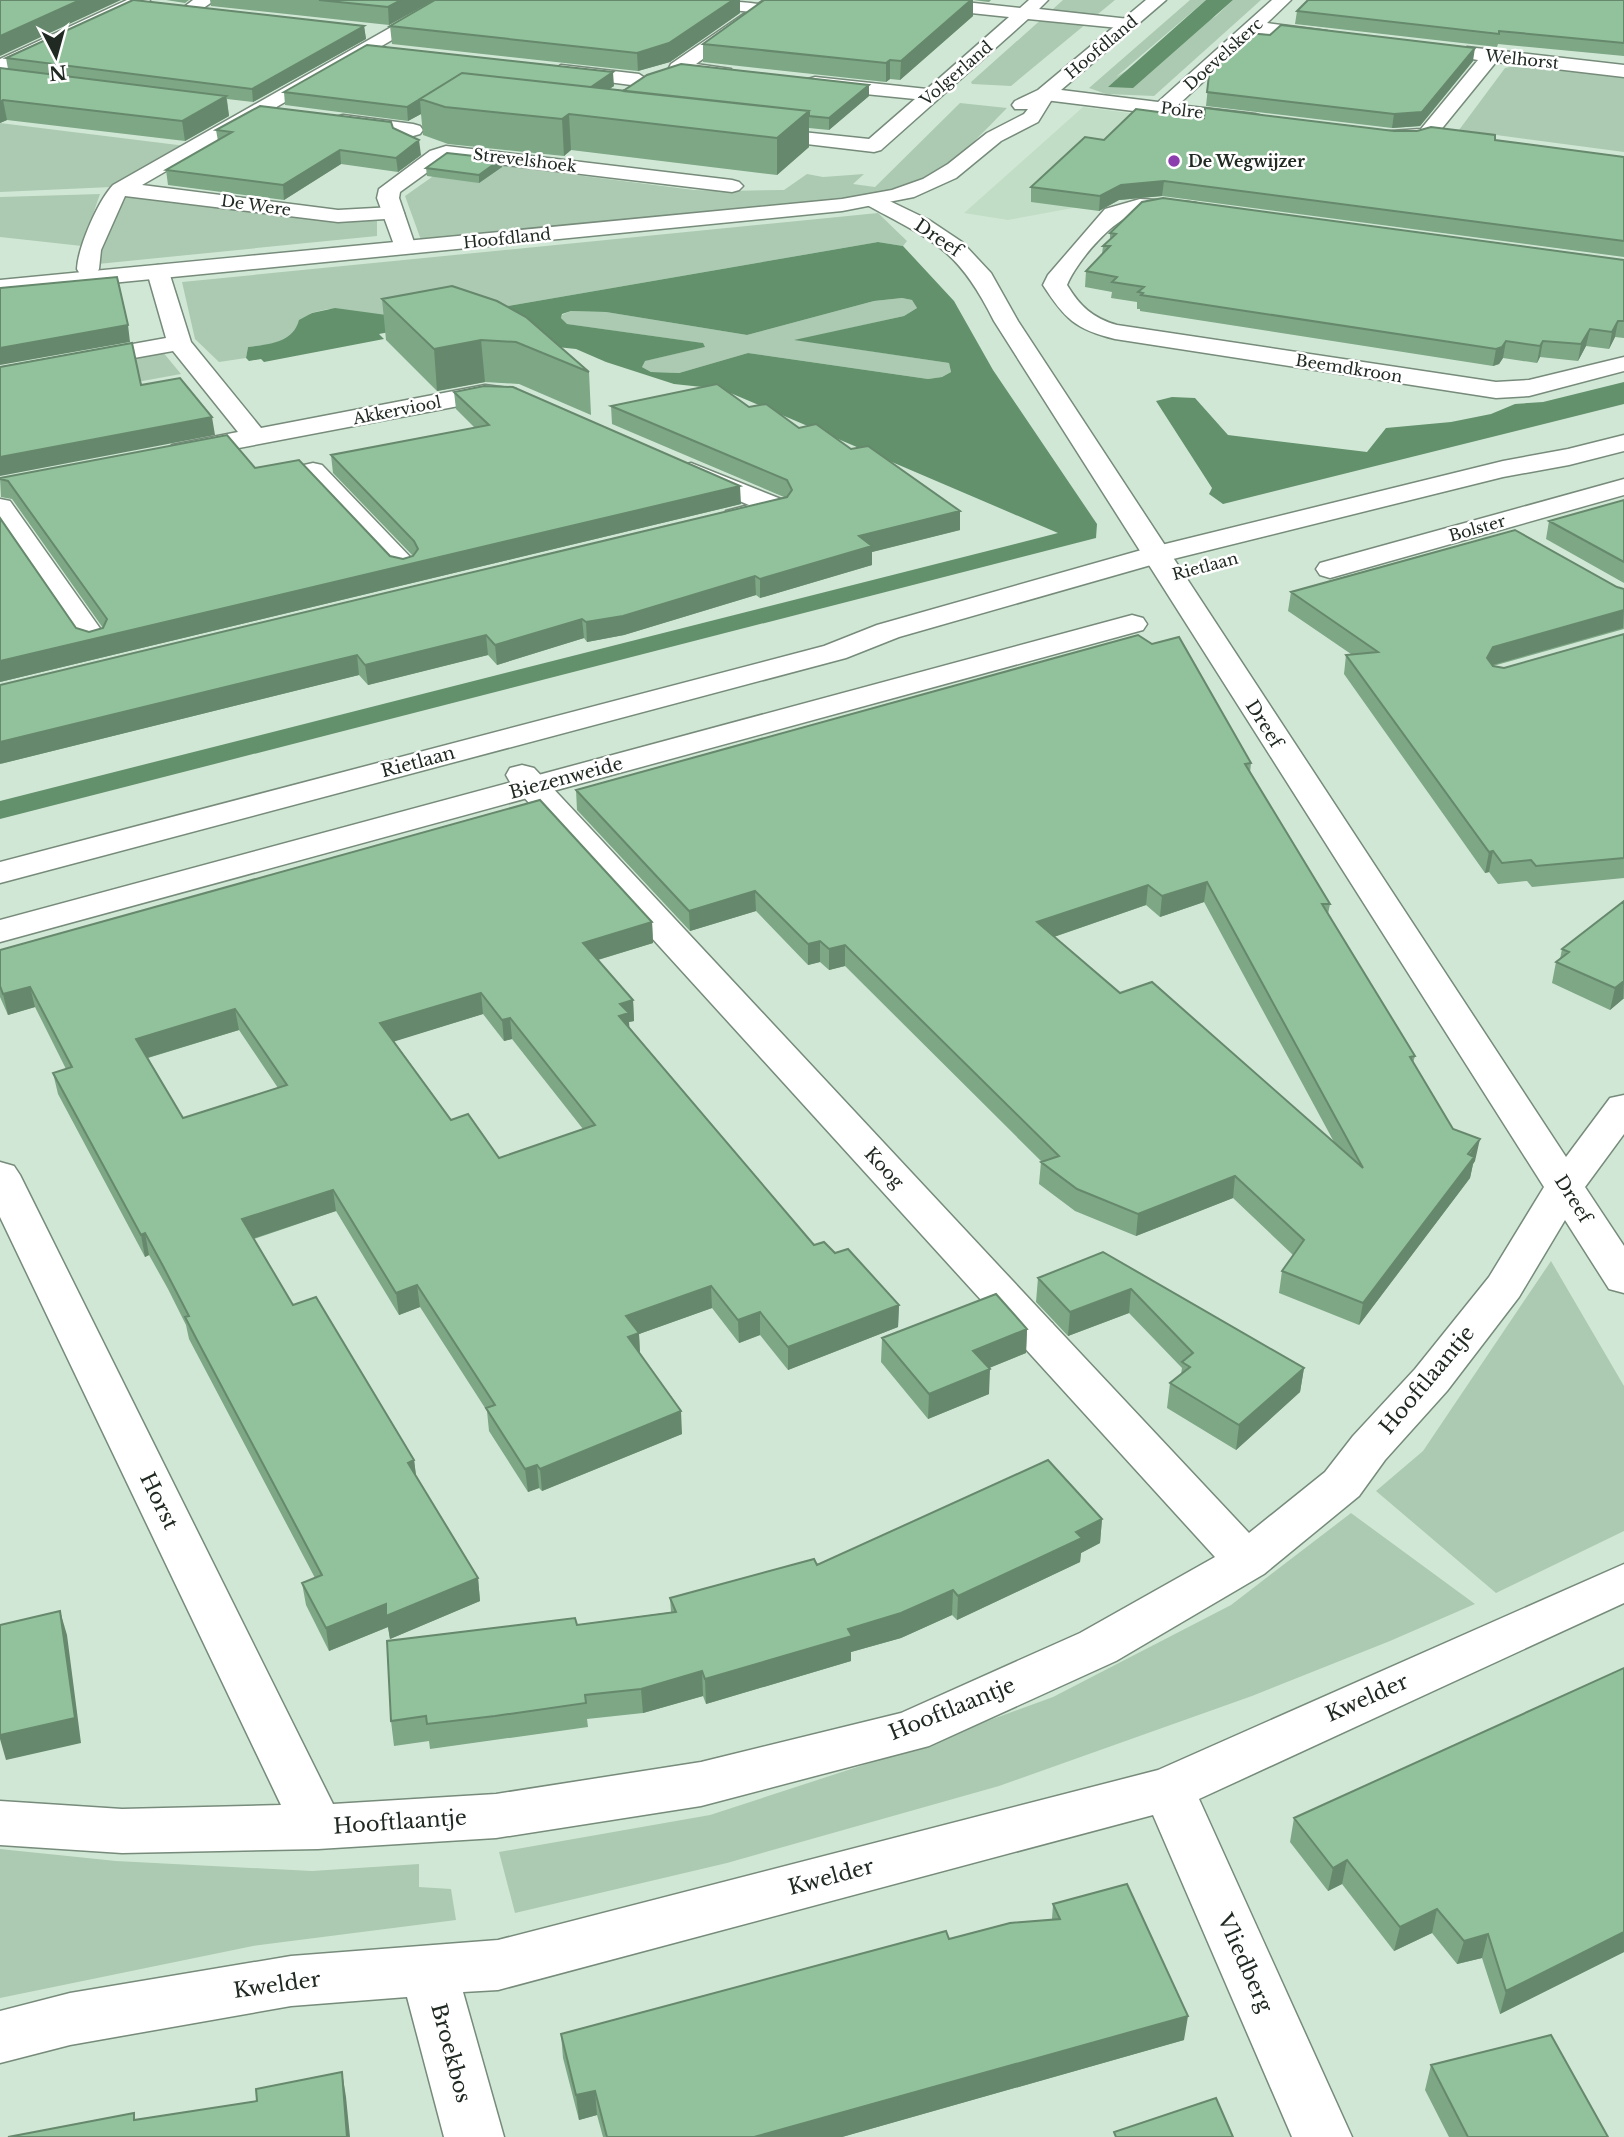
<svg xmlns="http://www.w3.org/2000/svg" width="1624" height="2137" font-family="'Libre Baskerville',serif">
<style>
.built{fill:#c1ddc6}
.green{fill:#accab2}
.water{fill:#62916c;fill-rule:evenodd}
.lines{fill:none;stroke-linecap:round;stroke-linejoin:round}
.pedestrian-casing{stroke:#768b7a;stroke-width:3}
.minor-casing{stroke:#768b7a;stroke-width:3}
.tertiary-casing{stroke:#768b7a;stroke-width:3}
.pedestrian{fill:#fff;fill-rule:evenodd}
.minor{fill:#fff;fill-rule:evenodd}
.tertiary{fill:#fff;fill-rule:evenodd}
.wall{fill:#7da785;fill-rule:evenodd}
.shaded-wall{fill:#66886c}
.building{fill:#91c29b;stroke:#66886c;stroke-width:2;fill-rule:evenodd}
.poi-dot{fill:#8c3eaf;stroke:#fff;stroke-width:2.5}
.labels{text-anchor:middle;stroke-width:5;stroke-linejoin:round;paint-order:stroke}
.far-street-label{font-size:16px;fill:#202922;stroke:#fff}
.far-poi-label{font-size:16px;font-weight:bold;fill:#202922;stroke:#fff;text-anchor:start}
.street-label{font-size:18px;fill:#202922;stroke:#fff}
.near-street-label{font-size:21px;fill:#202922;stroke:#fff}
</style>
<rect width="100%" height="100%" fill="#d1e7d5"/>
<path class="built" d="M1083 107 1397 148 1008 220 964 213Z"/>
<path class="green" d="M1063 0H1115L1011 86 972 84 971 82Z
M1190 0H1206L1116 77 1216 16 1233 0H1261L1154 96 1106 94 1089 88Z
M1519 65 1624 77V152L1459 130 1505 68Z
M960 103 1007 108C984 131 961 157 933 175 909 190 876 194 848 199L421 240 405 196 456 160 694 190 725 191 784 190 807 174 823 177 864 174 853 184 875 187Z
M0 123 186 146 112 187 0 192Z
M100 194 82 246 0 237V197Z
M121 195 377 219V236L98 264 96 246 116 219Z
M878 213 907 241 903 246 878 242 496 308 394 316 328 309 311 313 291 336 276 343 248 347 246 358 219 362 195 339 182 282Z
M902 298 912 300 917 308 904 316 797 340 949 363 951 372 942 377 928 379 748 353 679 373 651 372 642 367 644 361 704 347 702 343 566 324 561 318 562 315 571 311 606 312 747 335 874 301Z
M162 351 181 374 0 407V384Z
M1551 1261 1624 1386V1531L1496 1593 1376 1491 1423 1451Z
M1351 1513 1475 1604 1390 1641 1252 1696 999 1786 727 1863 515 1913 499 1852 710 1815 894 1755 1053 1697 1231 1605Z
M0 1849 116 1861 312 1871 419 1864V1887L451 1889 456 1920 253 1946 0 1998Z"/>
<path class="water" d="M1206 0H1233L1133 88 1108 87Z
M878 242 903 246 954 301 993 370 1097 524 1096 538 0 819V801L1058 533 721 389 674 384 606 362 576 349 547 346 441 322 379 334 384 339 264 362 261 359 249 361 246 358 248 347C269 344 293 343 299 320L312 313 335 308 394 316 496 308ZM902 298 912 300 917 308 904 316 794 340 949 363 951 372 942 377 928 379 748 353 679 373 651 372 642 367 645 361 705 347 703 343 567 324 561 318 562 314 571 311 606 312 747 335 874 301Z
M1624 382V404L1223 504 1209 494 1212 488 1156 401 1172 397 1195 398 1228 435 1367 452 1386 428 1451 422 1491 414 1515 404 1543 402Z"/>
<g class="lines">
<g class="pedestrian-casing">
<path id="pedestrian" d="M439 0H461L142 185 338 210 393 207 401 208 404 213 401 218 338 222 125 196 101 250 99 269 96 274H80L77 269C78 247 98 201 113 185Z
M670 0C691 0 759 0 772 8L763 13 679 5Z
M561 65 639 74 648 80 639 86 554 75 552 71Z
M343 115 413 124 420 126 423 130 420 134 413 136 336 125 333 121 336 117Z
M313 463 322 465 414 561 418 567 414 573 404 576 394 573 304 477 300 471 304 465Z
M0 499 10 501 104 634 108 640 104 646 93 649 82 646 0 527Z
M522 765 534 768 1052 1323 1059 1334 1052 1345 1037 1349 1022 1345 510 782 506 775 510 768Z"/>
</g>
<g class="minor-casing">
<path id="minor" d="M127 0H150L147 4 18 66 0 71V59Z
M193 0H215L199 11H187L184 7Z
M764 0H784L696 64 731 69 733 73 731 77 724 79 671 72 669 68 671 64Z
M886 0H946L1020 8 1029 0H1048L1039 9 1129 19 1138 24 1129 29 1028 19 881 150 874 152 748 137 745 133 748 129 755 127 869 139 915 99 815 89 805 83 808 79 815 77 927 89 1009 17 895 5Z
M1272 0H1291L1267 23 1327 31 1336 36 1327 41 1256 33 1178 105 1255 114 1262 116 1265 120 1262 124 1255 126 1045 100 1035 94 1045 88 1158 102Z
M1467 47 1624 65V77L1496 62 1435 137 1415 143 1377 140 1374 136 1377 132 1421 129 1478 60 1460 57 1458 53Z
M446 146 732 180 739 182 743 186 739 190 732 192 447 158 400 192 399 198 416 248 413 253H397L377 198 379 189 430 151Z
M875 194 929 220 962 242 991 273 1018 321 1566 1157 1610 1098 1624 1095V1134L1585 1187 1624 1246V1293L1609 1289 1565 1220 1519 1297 1447 1391 1385 1460 1359 1496 1264 1574 1116 1661 929 1746 701 1806 496 1838 318 1849 122 1853 0 1845V1801L122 1809 281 1805 0 1217V1162L14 1166 20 1175 333 1804 496 1794 701 1762 901 1713 1080 1633 1215 1557 1022 1345 1015 1334 1022 1323 1037 1319 1052 1323 1249 1533 1325 1472 1353 1436 1415 1369 1489 1277 1544 1187 994 321C958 249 935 242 867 205L864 200 867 195Z
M1140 199 1188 202 1196 203 1199 208 1196 213C1178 217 1159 210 1142 212 1116 214 1076 262 1067 285 1080 306 1092 318 1117 325L1496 382 1529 380 1624 357V371L1529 396 1496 398 1115 339C1075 329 1065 319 1043 285L1048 275 1105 209Z
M158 265 166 267 169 272 191 342 261 428 485 385 516 389 520 394 516 399 485 401 181 459 172 457 168 451 172 445 238 432 173 351 0 382V368L166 338 147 272 150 267Z
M691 463 786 501 790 507 786 513C767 517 745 527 726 523L722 517 726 511 749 505 682 477 678 471 682 465Z
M1624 479V495L1330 578 1320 575 1316 569 1320 563Z
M1132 615 1143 618 1147 624 1143 630 0 942V920Z
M1624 1564V1603L1199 1799 1352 2137H1292L1153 1815 498 1990 463 1992 504 2137H444L407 1997 291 2006 70 2045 0 2063V2011L70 1993 291 1956 498 1940 1158 1770Z"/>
</g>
<g class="tertiary-casing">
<path id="tertiary" d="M1146 0H1166L1054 96 1038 122 1001 141 956 178 914 197 842 211 0 294V280L842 199 892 190 923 179 948 164 987 133 1024 114 1028 109H1015L1012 105 1015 101 1038 90Z
M1624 435V451L1569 465 1503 477 1165 561 899 637 846 658 0 883V862L824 646 877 625 1145 549 1503 461 1568 449Z"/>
</g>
<use href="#pedestrian" class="pedestrian"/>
<use href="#minor" class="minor"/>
<use href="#tertiary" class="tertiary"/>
</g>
<path class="wall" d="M166 0H189L185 3Z
M210 0H434L389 25 211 6Z
M435 0H740V13L670 62 638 71 392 44 390 26Z
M764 0H991L989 2 973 0V16L900 80 890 79 886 82 703 62V44Z
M1624 0V56L1498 44 1497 47 1295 24 1297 11Z
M364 26 366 39 253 102 227 99 229 116 185 141 7 120 0 123V68L8 69 6 58Z
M1270 35 1473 61 1420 126 1392 128 1206 106 1210 67Z
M614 86 609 89 623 91 869 96 829 130 809 128V147L777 175 571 150 564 156 448 144 423 135 421 114 408 121 285 105 284 92Z
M1204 118 1394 131 1495 140 1624 157V257L1162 196 1119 200 1099 211 1031 202V187L1104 140Z
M393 128 421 155 398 172 341 164 284 200 168 185 166 170 218 141 216 130Z
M502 167 479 183 427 176 426 168Z
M1110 233 1624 260V338L1615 337 1609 349 1586 346 1578 361 1540 357 1537 363 1503 358 1499 364 1493 366 1140 311V309H1137V302L1111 298 1112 292 1085 287 1086 271 1102 254 1103 246 1110 239Z
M452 286 589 372 591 415 519 384 485 382 437 391 386 340 382 299Z
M454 392 741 504 0 682V518L76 628 89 632 103 628 12 499 1 497 0 478 255 468 390 556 403 559 413 556 333 473 331 455 475 428 456 409Z
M611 406 749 407 799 428 960 530 872 552V565L760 598 756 595 624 635 587 642 584 638 497 665 488 655 368 685 359 675 0 764 784 497 612 424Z
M1624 500V583L1546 539 1549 521Z
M1617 587 1624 589V629L1493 666 1504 668 1624 634V878L1532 887 1527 881 1498 884 1489 872 1485 873 1344 674 1346 655 1351 654 1288 611 1291 592Z
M1251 763 1250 773 1330 904 1328 914 1415 1056 1413 1063 1453 1129 1475 1161 1473 1164 1470 1178 1359 1325 1279 1293 1282 1271 1293 1255 1233 1198 1136 1236 1075 1211 1039 1184 1041 1162H1042L845 966 829 970 820 962 808 965 756 911 690 931 577 810 576 790ZM1204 902 1334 1142 1120 993 1054 937 1146 905 1160 917Z
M1624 901V999H1623L1610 1010 1552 983 1556 962 1560 959 1562 949Z
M652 922 653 943 598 960 633 1000 634 1021 629 1022V1027L814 1245 835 1253 899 1305 898 1327 788 1370 760 1335 739 1343 712 1308 639 1334 640 1353 682 1434 542 1491 539 1488 528 1492 489 1431 487 1411 420 1307 399 1315 336 1211 254 1239 293 1305 414 1460 416 1476 478 1578 480 1601 390 1639 388 1627 329 1651 306 1605 302 1583 315 1578 189 1339 186 1325 168 1289 149 1255 145 1257 58 1094 53 1073 66 1069 35 1007 8 1015 0 997V950ZM483 1014 504 1041 512 1039 583 1129 499 1158 451 1120 394 1041ZM239 1030 278 1088 183 1118 148 1058Z
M1103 1252 1304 1368 1300 1392 1236 1450 1167 1408 1170 1383 1181 1374 1182 1368 1129 1313 1068 1336 1036 1302 1038 1278Z
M1027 1329 1026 1353 989 1368V1394L928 1419 881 1362 882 1338Z
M1102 1519 1100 1543 1081 1553 1080 1562 957 1620 952 1615 901 1638 851 1652V1661L706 1704 703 1696 643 1713 587 1719 588 1727 430 1749 429 1741 394 1746 391 1721 577 1625 671 1612 670 1598 817 1565Z
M1624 1668V1952L1500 2014 1482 1958 1457 1964 1432 1933 1394 1951 1342 1884 1328 1891 1290 1842 1294 1818Z
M1053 1904 1184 2040 842 2137H603L597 2115 579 2120 563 2058 561 2034 949 1939 1052 1919Z
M1431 2065 1608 2137H1449L1425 2090Z"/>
<path class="shaded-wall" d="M80 0H121L0 56V36Z
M401 0H434L389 25 388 7Z
M733 0H740V13L670 62 638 71 637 53Z
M971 0H973V16L900 80 901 61Z
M364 26 366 39 253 102 252 89Z
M1475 48 1473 61 1420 126 1392 128 1394 114Z
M890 60V79L886 82V63Z
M613 72 614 86 585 105V91Z
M869 85V96L829 130V118Z
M226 96 229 116 185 141 182 121Z
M3 100 7 120 0 123V102Z
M420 100 421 114 408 121 407 107Z
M809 111V147L777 175V138Z
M569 114 571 150 564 156 562 119Z
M419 140 421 155 398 172 396 158Z
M340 150 341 164 284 200 283 185Z
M501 159 502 167 479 183V175Z
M1164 181 1162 196 1119 200 1099 211 1100 196 1121 185Z
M1618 321 1615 337 1609 349 1612 332Z
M128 325 130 342 0 365V348Z
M1590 329 1586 346 1578 361 1581 344Z
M481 340 485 382 437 391 434 349Z
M1506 341 1503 358 1499 364 1493 366 1496 349Z
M1543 341 1540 357 1537 363 1540 346Z
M212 417 215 435 0 476V457Z
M740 486 741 504 0 682V661Z
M960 511V530L872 552V565L760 598V579L859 536Z
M755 576 756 595 624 635 587 642 586 622Z
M1624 610 1623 628 1489 666 1487 658 1493 647Z
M582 619 584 638 497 665 495 645Z
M486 635 488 655 368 685 365 665Z
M357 655 359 675 0 764V742Z
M1493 851 1489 872 1485 873 1489 852Z
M1207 882 1204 902 1160 917 1162 896Z
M1148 885 1146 905 1036 943 1037 922Z
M755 891 756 911 690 931 689 911Z
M652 922 653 943 584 964 583 943Z
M820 941V962L808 965V944Z
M845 945V966L829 970V949Z
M1624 981 1623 999 1610 1010 1615 988Z
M30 987 35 1007 8 1015 3 994Z
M481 993 483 1014 383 1045 380 1023Z
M633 1000 634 1021 629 1022 630 1034 619 1016 620 1004Z
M235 1009 239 1030 140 1060 136 1039Z
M510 1018 512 1039 504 1041 502 1020Z
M1480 1139 1475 1161 1473 1164 1470 1178 1359 1325 1363 1303Z
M1235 1176 1233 1198 1136 1236 1138 1214Z
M333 1190 336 1211 246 1241 242 1219Z
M145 1233 149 1255 145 1257 141 1235Z
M417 1285 420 1307 399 1315 396 1293Z
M711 1286 712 1308 639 1334 640 1355 629 1359 626 1316Z
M1131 1289 1129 1313 1068 1336 1070 1312Z
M899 1305 898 1327 788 1370V1347Z
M760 1312V1335L739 1343 738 1320Z
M1027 1329 1026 1353 972 1375 973 1351Z
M1304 1368 1300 1392 1236 1450 1239 1425Z
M990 1369 989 1394 928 1419 929 1394Z
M681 1411 682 1434 542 1491 540 1469Z
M414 1460 417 1483 408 1463Z
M537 1465 539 1488 528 1492 525 1469Z
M1102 1519 1100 1543 1081 1553 1080 1562 957 1620 958 1596 1076 1532Z
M478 1578 480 1601 390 1639 388 1627 329 1651 326 1628 386 1604Z
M953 1590 952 1615 901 1638 851 1652V1661L706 1704 705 1679 848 1629Z
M60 1611 67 1635 81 1743 6 1760 0 1739V1735Z
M702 1671 703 1696 643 1713 641 1689Z
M1347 1860 1342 1884 1328 1891 1333 1868Z
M1437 1909 1432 1933 1394 1951 1400 1927Z
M1624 1932V1952L1500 2014 1506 1991Z
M1488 1934 1482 1958 1457 1964 1464 1941Z
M1188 2016 1184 2040 842 2137H754Z
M342 2072 346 2097 350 2137H347Z
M595 2091 597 2115 579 2120 576 2095Z"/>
<path class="building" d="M0 0H80L0 36Z
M133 0H134L364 26 252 89 6 58Z
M319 0H401L388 7Z
M435 0H733L669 43 637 53 390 26Z
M764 0H971L901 61 890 60 886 63 703 44Z
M1308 0H1624V43L1499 31V34L1297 11Z
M1281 25 1475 48 1422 112 1394 114 1207 92 1210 67 1247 33 1270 35Z
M367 45 613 72 591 87 462 73 407 107 284 92Z
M681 64 869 85 829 118 809 116V111L623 91 647 75Z
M0 68 226 96 182 121 3 100 0 102Z
M462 73 809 111 777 138 569 114 562 119 445 107 420 99Z
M260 106 391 122 393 128 419 140 396 158 340 150 283 185 166 170 232 132 216 130Z
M1205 108 1394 131H1417L1431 127 1495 135V140L1624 157V241L1164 181 1121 185 1100 196 1031 187 1085 137 1104 140 1136 109 1204 118Z
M447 153 501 159 479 175 426 168Z
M1163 198 1624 260V321H1618L1612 332 1590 329 1581 344 1543 341 1540 346 1506 341 1502 347 1496 349 1141 295 1143 293 1138 292 1144 287 1112 282 1117 277 1086 271 1110 246H1103L1116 234 1110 233 1142 202Z
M117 277 128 325 0 348V288Z
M452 286 497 301 526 317 589 372 516 342 481 340 434 349 382 299Z
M132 343 141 385 180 378 212 417 0 457V367Z
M717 384 749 407 766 404 799 428 816 424 851 449 868 446 960 511 859 536 872 546 760 579 755 576 623 616 586 622 582 619 495 645 486 635 365 665 357 655 0 742V685L787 497 792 490 787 480 611 406Z
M484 386 513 387 740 486 0 661V518L76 628 89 632 103 628 107 619 8 481 0 479V478L227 435 255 468 299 460 390 556 403 559 413 556 418 549 414 541 331 455 489 425 454 392Z
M1624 500V562L1549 521Z
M1515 530 1617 587 1624 589V610L1493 647 1487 658 1493 666 1504 668 1624 634V858L1536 866 1531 860 1502 863 1493 851 1489 852 1346 655 1378 652 1291 592Z
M1138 635 1152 644 1179 637 1251 763 1245 764 1330 904H1322L1415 1056 1410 1057 1453 1129 1480 1139 1468 1154 1474 1157 1363 1303 1282 1271 1304 1240 1235 1176 1138 1214 1077 1189 1041 1162 1059 1156 845 945 829 949 820 941 808 944 755 891 689 911 576 790ZM1207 882 1363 1168 1152 982 1120 993 1037 922 1148 885 1162 896Z
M540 800 652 922 583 943 633 1000 620 1004 629 1013 619 1016 814 1245 824 1242 835 1253 848 1249 899 1305 788 1347 760 1312 738 1320 711 1286 626 1316 639 1333 628 1337 681 1411 540 1469 537 1465 525 1469 486 1408 495 1405 417 1285 396 1293 333 1190 242 1219 293 1305 316 1297 414 1460 408 1463 478 1578 386 1616V1604L326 1628 302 1583 322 1575 197 1340 185 1317 189 1316 163 1266 145 1233 141 1235 53 1073 72 1067 30 987 3 994 0 986V950ZM481 993 502 1020 510 1018 595 1125 499 1158 468 1114 451 1120 380 1023ZM235 1009 287 1085 183 1118 136 1039Z
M1624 901V981L1615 988 1556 962 1569 952 1562 949Z
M1103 1252 1304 1368 1239 1425 1170 1383 1190 1367 1182 1362 1193 1353 1131 1289 1070 1312 1038 1278Z
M996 1294 1027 1329 973 1351 990 1369 929 1394 882 1338Z
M1048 1460 1102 1519 1076 1532 1082 1538 958 1596 953 1590 901 1613 848 1629 852 1636 705 1679 702 1671 641 1689 585 1695 586 1703 495 1716 427 1724 426 1716 391 1721 387 1641 575 1618 577 1625 676 1612 670 1598 814 1559 817 1565Z
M60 1611 75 1718 0 1735V1625Z
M1624 1668V1932L1506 1991 1488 1934 1464 1941 1437 1909 1400 1927 1347 1860 1333 1868 1294 1818Z
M1127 1884 1188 2016 754 2137H607L595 2091 576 2095 561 2034 946 1931 949 1939 1010 1923 1060 1919 1053 1904Z
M1551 2035 1608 2137H1468L1431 2065Z
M342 2072 347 2137H8L134 2113V2120L257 2101 256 2089Z
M1216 2098 1233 2137H1116L1114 2132Z"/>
<circle class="poi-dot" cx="1174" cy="161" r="7"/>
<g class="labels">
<g class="far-street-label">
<text transform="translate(1101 47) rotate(-40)" y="6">Hoofdland</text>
<text transform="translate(1223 54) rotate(-42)" y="6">Doevelskerc</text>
<text transform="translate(1522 59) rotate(6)" y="6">Welhorst</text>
<text transform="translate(956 73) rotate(-41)" y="6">Volgerland</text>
<text transform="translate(1182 110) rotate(7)" y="6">Polre</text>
<text transform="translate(525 160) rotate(7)" y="6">Strevelshoek</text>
<text transform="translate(256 205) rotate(8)" y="6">De Were</text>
<text transform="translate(507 238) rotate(-6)" y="6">Hoofdland</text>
<text transform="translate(1349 368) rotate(9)" y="6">Beemdkroon</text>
<text transform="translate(397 410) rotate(-11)" y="6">Akkerviool</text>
<text transform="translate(1477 528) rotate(-16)" y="6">Bolster</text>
<text transform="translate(1205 566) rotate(-15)" y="6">Rietlaan</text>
</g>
<g class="far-poi-label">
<text x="1188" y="167">De Wegwijzer</text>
</g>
<g class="street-label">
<text transform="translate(938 238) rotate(34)" y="6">Dreef</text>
<text transform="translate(1264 724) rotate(58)" y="6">Dreef</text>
<text transform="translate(418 762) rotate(-15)" y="6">Rietlaan</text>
<text transform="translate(566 778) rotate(-15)" y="6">Biezenweide</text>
<text transform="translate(884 1168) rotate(47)" y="6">Koog</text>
<text transform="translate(1573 1199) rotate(58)" y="6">Dreef</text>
</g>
<g class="near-street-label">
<text transform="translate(1427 1380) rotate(-50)" y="7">Hooftlaantje</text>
<text transform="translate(159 1501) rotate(64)" y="7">Horst</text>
<text transform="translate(1367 1698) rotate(-24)" y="7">Kwelder</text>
<text transform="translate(952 1709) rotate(-22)" y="7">Hooftlaantje</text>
<text transform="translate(400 1822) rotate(-4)" y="7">Hooftlaantje</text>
<text transform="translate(831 1877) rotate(-15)" y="7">Kwelder</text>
<text transform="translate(1245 1963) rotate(66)" y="7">Vliedberg</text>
<text transform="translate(277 1985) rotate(-8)" y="7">Kwelder</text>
<text transform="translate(451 2053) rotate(75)" y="7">Broekbos</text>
</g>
</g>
<g transform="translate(56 56) rotate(174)" stroke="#ffffff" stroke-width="5" paint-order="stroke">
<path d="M0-5L12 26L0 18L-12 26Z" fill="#202922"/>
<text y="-10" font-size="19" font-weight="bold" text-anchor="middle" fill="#202922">N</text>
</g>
</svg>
